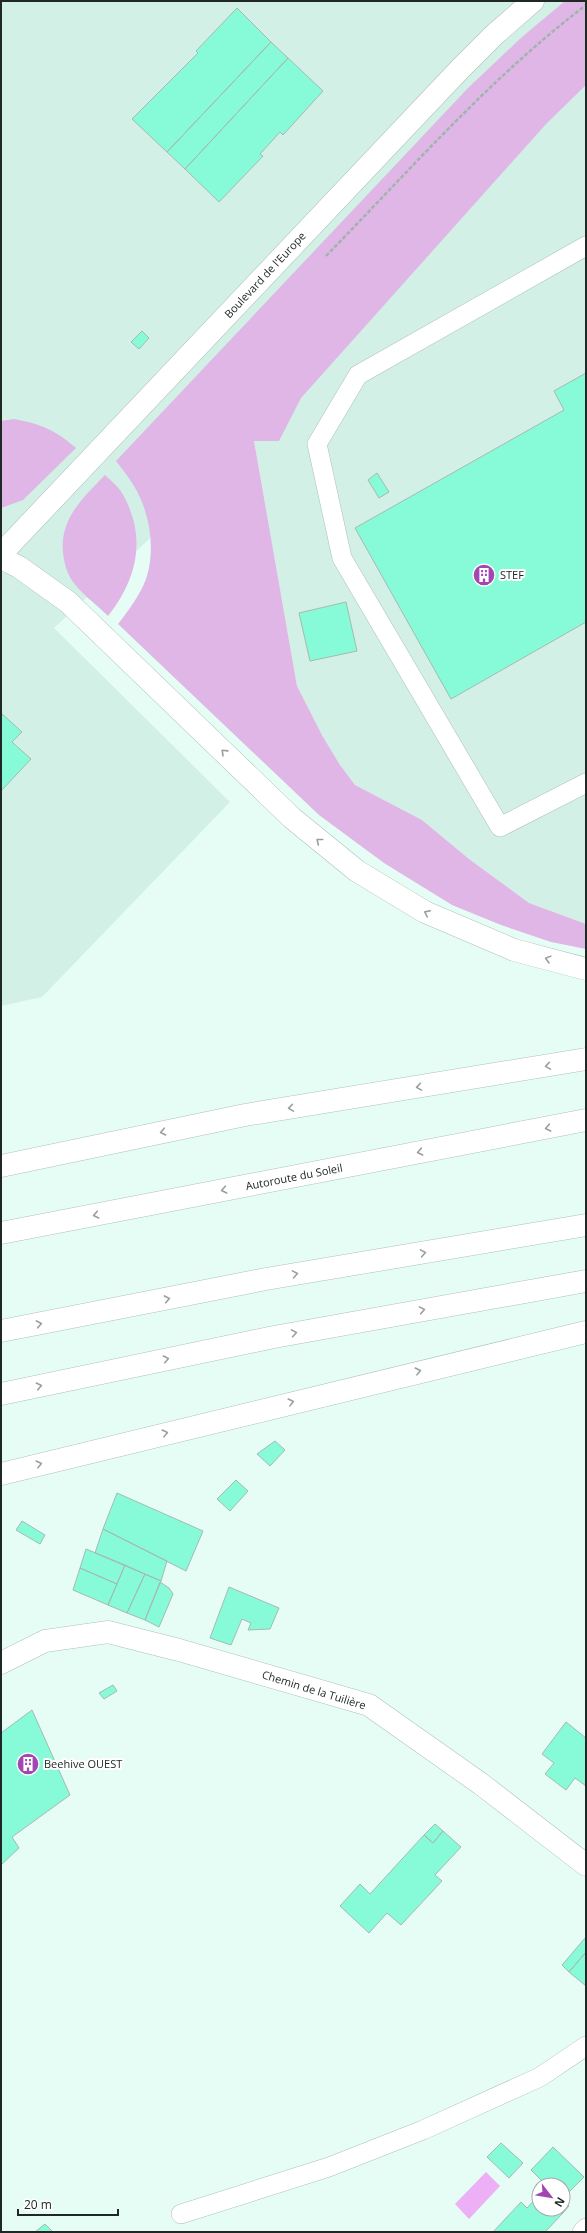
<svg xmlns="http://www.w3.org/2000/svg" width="587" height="2233" font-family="'Open Sans',sans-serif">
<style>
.built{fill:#d2f0e5}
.green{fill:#dfb6e5}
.water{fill:#edaff6}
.building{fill:#87fbd7;stroke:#a5bab2}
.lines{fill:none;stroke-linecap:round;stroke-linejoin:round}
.service-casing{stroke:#acc1b9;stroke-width:20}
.minor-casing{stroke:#acc1b9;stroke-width:23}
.tertiary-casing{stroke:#acc1b9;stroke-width:23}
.primary-casing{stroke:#acc1b9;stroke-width:23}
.motorway-casing{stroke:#acc1b9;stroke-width:23}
.path{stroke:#a1b3ad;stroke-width:2.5;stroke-dasharray:4 2;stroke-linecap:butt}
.service{stroke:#fff;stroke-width:19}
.minor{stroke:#fff;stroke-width:22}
.tertiary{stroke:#fff;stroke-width:22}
.primary{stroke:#fff;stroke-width:22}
.motorway{stroke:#fff;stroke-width:22}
.oneway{stroke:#9b9e9d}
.labels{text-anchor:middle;stroke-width:4;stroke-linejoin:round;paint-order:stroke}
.street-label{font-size:11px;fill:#202826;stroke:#fff}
.poi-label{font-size:11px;fill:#202826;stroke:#fff;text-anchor:start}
</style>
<rect width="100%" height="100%" fill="#e6fdf5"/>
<path class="built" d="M1 1H586V924L529 903 469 859 422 820 355 785 340 765 323 737 297 686 254 441 54 628 230 802 42 997 1 1006Z"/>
<path class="green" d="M565 1H586V85L547 123 301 398 279 441H254L297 686 323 737 340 765 355 785 422 820 469 859 529 903 586 924V949L551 942 501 925 452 905 384 863 319 815 118 624C129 610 140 595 146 579 156 550 150 512 134 486 129 477 122 469 116 461L469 87 522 37Z
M14 419C41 424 55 430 76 448L23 500 1 508V421Z
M105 475C110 480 118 486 122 493 147 536 138 578 108 616 97 605 78 591 71 579 66 570 64 562 63 552 60 518 83 498 105 475Z"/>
<path class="water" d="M486 2172 500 2186 469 2219 455 2204Z"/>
<path class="building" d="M237 8 271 42 167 152 132 119 198 53 196 51Z
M271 42 288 58 185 169 167 152Z
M288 58 323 91 283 135 280 132 260 154 263 156 219 202 185 169Z
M142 331 149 338 139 349 131 342Z
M586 373V622L451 699 355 528 564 410 554 391Z
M377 473 389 492 379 498 368 480Z
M346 602 357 651 310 661 299 613Z
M1 713 22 732 12 742 31 759 1 791Z
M275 1441 285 1450 270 1466 257 1454Z
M236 1480 248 1491 230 1511 217 1499Z
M117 1493 203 1531 186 1571 103 1529Z
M22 1521 45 1535 40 1544 16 1530Z
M103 1529 167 1561 161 1581 95 1553Z
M86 1549 125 1565 117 1584 80 1568Z
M125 1565 145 1574 127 1613 108 1605Z
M80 1568 117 1584 108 1605 73 1590Z
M145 1574 161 1581 145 1620 127 1613Z
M160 1582 169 1588 173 1594 159 1627 145 1620Z
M229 1587 279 1608 270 1629 248 1630 251 1623 242 1619 231 1645 210 1638Z
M113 1685 117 1691 104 1699 99 1693Z
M32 1710 70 1795 12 1837 19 1848 1 1865V1733Z
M566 1722 586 1738V1786L575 1778 566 1790 545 1774 554 1763 542 1754Z
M435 1824 443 1831 433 1843 424 1835Z
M443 1831 461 1847 435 1875 442 1881 401 1925 387 1913 369 1933 340 1906 360 1884 370 1894 424 1835 433 1843Z
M586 1937V1952L569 1972 562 1965Z
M586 1952V1986L569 1972Z
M501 2143 523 2163 509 2178 487 2157Z
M553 2147 584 2177 563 2198V2185H546L531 2170Z
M539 2195V2209H557L562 2214 545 2232H493L521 2202 527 2208Z
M563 2200 569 2206 562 2214 557 2209H563Z
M45 2224 53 2232H35Z"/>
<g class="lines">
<g class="service-casing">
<path id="service" d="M586 246 358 375 317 444 342 558 500 827 586 783
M181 2214 329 2167 423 2130 540 2077 586 2046
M582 2232 586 2228"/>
</g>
<g class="minor-casing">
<path id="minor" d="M1 1663 45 1641 108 1632 179 1650 369 1705 481 1784 586 1865"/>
</g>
<g class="tertiary-casing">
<path id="tertiary" d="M1 554 460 69 494 35 533 1"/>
</g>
<g class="primary-casing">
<path id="primary" d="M1 558 19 567 68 602 292 818 357 871 425 912 514 950 586 969
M1 1166 245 1115 586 1059
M1 1394 274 1337 586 1281
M1 1474 586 1332"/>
</g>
<g class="motorway-casing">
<path id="motorway" d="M1 1233 586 1120
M1 1331 266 1279 586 1225"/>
</g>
<path class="path" d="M326 256C410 170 490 78 586 5"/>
<use href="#service" class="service"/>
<use href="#minor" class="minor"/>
<use href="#tertiary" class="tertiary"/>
<use href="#primary" class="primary"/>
<use href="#motorway" class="motorway"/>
</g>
<defs><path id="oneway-chevron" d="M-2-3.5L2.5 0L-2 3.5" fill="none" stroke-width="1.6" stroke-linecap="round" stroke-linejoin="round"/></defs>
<g class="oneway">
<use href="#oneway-chevron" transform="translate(224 752) rotate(-136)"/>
<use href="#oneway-chevron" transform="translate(319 841) rotate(-141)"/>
<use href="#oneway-chevron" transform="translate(427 913) rotate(-154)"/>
<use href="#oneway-chevron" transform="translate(548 959) rotate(-165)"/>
<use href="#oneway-chevron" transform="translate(548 1066) rotate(171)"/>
<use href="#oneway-chevron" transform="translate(419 1087) rotate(171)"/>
<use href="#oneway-chevron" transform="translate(291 1108) rotate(171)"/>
<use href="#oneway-chevron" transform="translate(548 1128) rotate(169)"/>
<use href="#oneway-chevron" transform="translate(163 1132) rotate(168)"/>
<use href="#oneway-chevron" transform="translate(420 1152) rotate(169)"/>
<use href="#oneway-chevron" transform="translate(224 1190) rotate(169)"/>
<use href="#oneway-chevron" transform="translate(96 1215) rotate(169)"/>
<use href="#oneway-chevron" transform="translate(423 1253) rotate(-10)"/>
<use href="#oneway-chevron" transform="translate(295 1274) rotate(-10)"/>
<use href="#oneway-chevron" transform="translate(167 1299) rotate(-11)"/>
<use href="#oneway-chevron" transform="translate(422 1310) rotate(-10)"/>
<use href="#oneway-chevron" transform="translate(39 1324) rotate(-11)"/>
<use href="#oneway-chevron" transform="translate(294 1333) rotate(-10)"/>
<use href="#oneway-chevron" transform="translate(166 1359) rotate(-12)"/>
<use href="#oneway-chevron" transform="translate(418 1371) rotate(-14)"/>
<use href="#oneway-chevron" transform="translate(39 1386) rotate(-12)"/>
<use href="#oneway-chevron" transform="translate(291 1402) rotate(-14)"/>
<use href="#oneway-chevron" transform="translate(165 1433) rotate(-14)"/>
<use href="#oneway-chevron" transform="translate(39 1464) rotate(-14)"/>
</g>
<defs>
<g id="building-disc" transform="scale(1.15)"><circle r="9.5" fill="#a247b1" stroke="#fff"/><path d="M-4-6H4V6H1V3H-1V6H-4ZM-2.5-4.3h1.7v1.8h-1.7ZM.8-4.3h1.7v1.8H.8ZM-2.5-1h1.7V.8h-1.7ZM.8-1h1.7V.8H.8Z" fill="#fff"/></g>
</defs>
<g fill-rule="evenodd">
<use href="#building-disc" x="484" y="575"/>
<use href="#building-disc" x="28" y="1764"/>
</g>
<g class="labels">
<g class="street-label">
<text transform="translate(265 275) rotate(-47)" y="4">Boulevard de l'Europe</text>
<text transform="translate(294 1177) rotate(-11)" y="4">Autoroute du Soleil</text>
<text transform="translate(314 1690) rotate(17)" y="4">Chemin de la Tuilière</text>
</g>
<g class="poi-label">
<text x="500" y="579">STEF</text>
<text x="44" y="1768">Beehive OUEST</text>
</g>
</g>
<rect width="587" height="2233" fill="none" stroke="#202826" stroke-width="4"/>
<g transform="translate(551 2197) rotate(121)"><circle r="19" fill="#ffffff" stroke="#a6a9a8"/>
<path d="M0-3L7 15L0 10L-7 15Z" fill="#a247b1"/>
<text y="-6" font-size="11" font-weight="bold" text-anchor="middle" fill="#202826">N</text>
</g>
<path d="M18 2209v6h100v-6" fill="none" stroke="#202826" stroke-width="2"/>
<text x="24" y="2209" font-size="12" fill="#202826" stroke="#ffffff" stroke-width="3" paint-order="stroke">20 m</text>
</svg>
